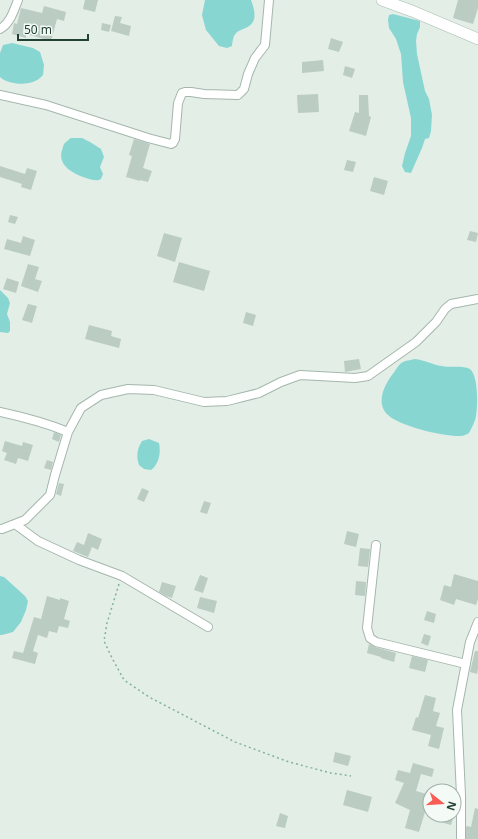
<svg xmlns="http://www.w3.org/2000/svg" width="478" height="839" font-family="'Noto Sans',sans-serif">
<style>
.water{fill:#88d6d2}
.building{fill:#bbccc2}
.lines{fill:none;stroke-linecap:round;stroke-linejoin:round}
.street-casing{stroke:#a5b7ad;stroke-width:10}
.secondary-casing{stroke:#a4bdaf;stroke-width:12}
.path{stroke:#82b39a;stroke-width:1.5;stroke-dasharray:2 3;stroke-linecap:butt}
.street{stroke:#fff;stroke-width:8}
.secondary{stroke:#fff;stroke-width:11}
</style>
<rect width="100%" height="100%" fill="#e3eee7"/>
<path class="water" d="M205 0H251C254 8 258 20 249 26 244 30 238 29 234 36 233 39 232 43 232 46L227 48 219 46 206 30 202 15Z
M393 14 420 21V27L417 34 416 41 417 54 425 91 429 99 432 115 431 131 429 138 425 139 422 148 411 173 405 172 402 166 405 153 411 136V118L403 82 401 54 396 39 389 28 388 20 389 15Z
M12 43 33 48 40 52 44 65 43 75C41 77 38 80 35 81 26 86 7 84 0 77V53L3 45Z
M71 138H82L90 142 101 149 104 157 100 167 103 174 101 179C96 182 91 179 86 178 74 174 57 166 62 150 63 148 63 146 64 144 66 142 69 139 71 138Z
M0 290 8 298 10 303 7 314 10 322V331L8 333 0 332Z
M415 359C425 360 433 365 442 366 451 368 462 365 470 369 478 375 478 404 476 416 475 422 472 427 469 433 467 434 463 436 461 436 445 437 399 426 388 415 374 402 386 382 395 371 397 368 400 363 403 362 407 360 412 360 415 359Z
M149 439 159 443C161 453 159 464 151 470L144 469 139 465C136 456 137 449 142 441Z
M0 576 4 577 25 596 28 601 26 610 21 622 13 632 2 635H0Z"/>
<path class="building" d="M85 0H98L95 12 83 9Z
M458 0H478V8L473 24 453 18Z
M44 6 66 12 64 21 57 19 51 41 26 34V38L12 34 14 23 17 24 21 8 42 13Z
M115 16 122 17 120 23 131 26 129 36 111 31Z
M102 23 111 25 109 32 101 30Z
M331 38 343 42 339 52 328 49Z
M323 60 324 71 302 73V62Z
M345 66 355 69 352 78 343 75Z
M318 94 319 112 298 113 297 95Z
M359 95H368L369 116 371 117 366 136 349 131 355 112 359 113Z
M134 139 150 144 143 168 152 171 148 182 140 180V181L126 177 132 156 129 155Z
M347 160 356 162 353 172 344 170Z
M0 166 25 174 27 168 37 171 31 190 21 187 22 184 0 177Z
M374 177 388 181 384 195 370 191Z
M10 215 18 217 15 224 8 222Z
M470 231 478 233 476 242 467 240Z
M164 233 182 238 175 262 157 256Z
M23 236 35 240 30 256 4 249 7 239 21 243Z
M179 262 210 271 204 291 173 282Z
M28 264 39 267 35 279 42 281 38 292 21 286Z
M7 278 19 282 16 293 3 289Z
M28 304 37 306 32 323 22 320Z
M246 312 256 315 253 326 243 323Z
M89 325 112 331 111 336 121 339 119 348 85 339Z
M359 359 361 369 345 372 344 361Z
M54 432 61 435 59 442 52 439Z
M5 441 22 446 23 442 33 445 28 461 18 458 16 464 4 460 7 453 2 451Z
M47 460 53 462 51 470 44 468Z
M59 483 64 484 61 496 56 494Z
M142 488 149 491 144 502 137 499Z
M204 501 211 503 207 514 200 512Z
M347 531 359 534 356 547 344 544Z
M88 533 102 539 98 550 92 547 88 557 73 551 77 542 84 545Z
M360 548 370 549 368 567 358 566Z
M454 574 478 581V599L476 605 456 599 454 605 440 600 444 585 451 587Z
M200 575 208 578 203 593 194 590Z
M356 581 366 582 365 596 355 595Z
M162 582 176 586 172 598 166 596 159 592Z
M47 596 60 600V598L69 601 64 619 70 621 68 628 59 626 57 633 49 631 47 638 38 635 33 651 38 653 35 664 12 658 14 651 23 653 34 617 41 619Z
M200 597 217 601 214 613 197 608Z
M427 611 436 614 434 623 424 620Z
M424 634 431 636 428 646 421 643Z
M369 644 375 647 396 653 394 662 381 658V657L367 653Z
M475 651H478V669L477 674 470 672Z
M412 656 428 660 425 672 409 668Z
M425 695 436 698 433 711 440 713 436 726 444 728 439 749 428 746 431 735 412 730 416 717 418 718Z
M335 752 351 756 348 766 333 762Z
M413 763 434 769 432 777 421 774 416 791 430 795 419 832 405 828 410 810 395 803 404 783 395 780 398 770 410 773Z
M347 790 372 797 368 812 343 805Z
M475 808 478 809V839H466V827L467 826 471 827Z
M280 813 288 816 285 828 276 826Z
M439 815 453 818 451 825 437 821Z"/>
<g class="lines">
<g class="street-casing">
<path id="street" d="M0 29C10 24 14 10 18 0
M0 95 46 105 148 138 171 144 173 143 175 139 178 103 182 93 185 92H191L204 94 238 95 244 89 248 74 255 58 265 45 269 0
M0 412C23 417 46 423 68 432
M15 524 38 541 79 560 122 576 208 627
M0 529H2L25 520 50 495 55 475 68 432 81 408 101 395 128 389 154 390 204 402 227 401 259 393 281 382 300 375 355 378 368 376 416 342 436 322 445 309 451 304 478 299
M376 545 367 628 370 638 376 642 466 664
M461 839V795L457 710 470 642 478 622"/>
</g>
<g class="secondary-casing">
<path id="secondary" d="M382 0 412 11 478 39"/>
</g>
<path class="path" d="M119 584 107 623 104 641 112 658 124 680 149 697 235 742 289 762 331 773 351 776"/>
<use href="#street" class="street"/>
<use href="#secondary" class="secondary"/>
</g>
<g transform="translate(442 803) rotate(107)"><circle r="19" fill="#f4faf6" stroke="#a0b0a8"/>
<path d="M0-3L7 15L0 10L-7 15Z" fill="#fa5d55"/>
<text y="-6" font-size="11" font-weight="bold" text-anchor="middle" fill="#214132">N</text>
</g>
<path d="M18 34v6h70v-6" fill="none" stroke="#214132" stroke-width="2"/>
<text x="24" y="34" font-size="12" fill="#214132" stroke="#f4faf6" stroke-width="3" paint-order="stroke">50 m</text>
</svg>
